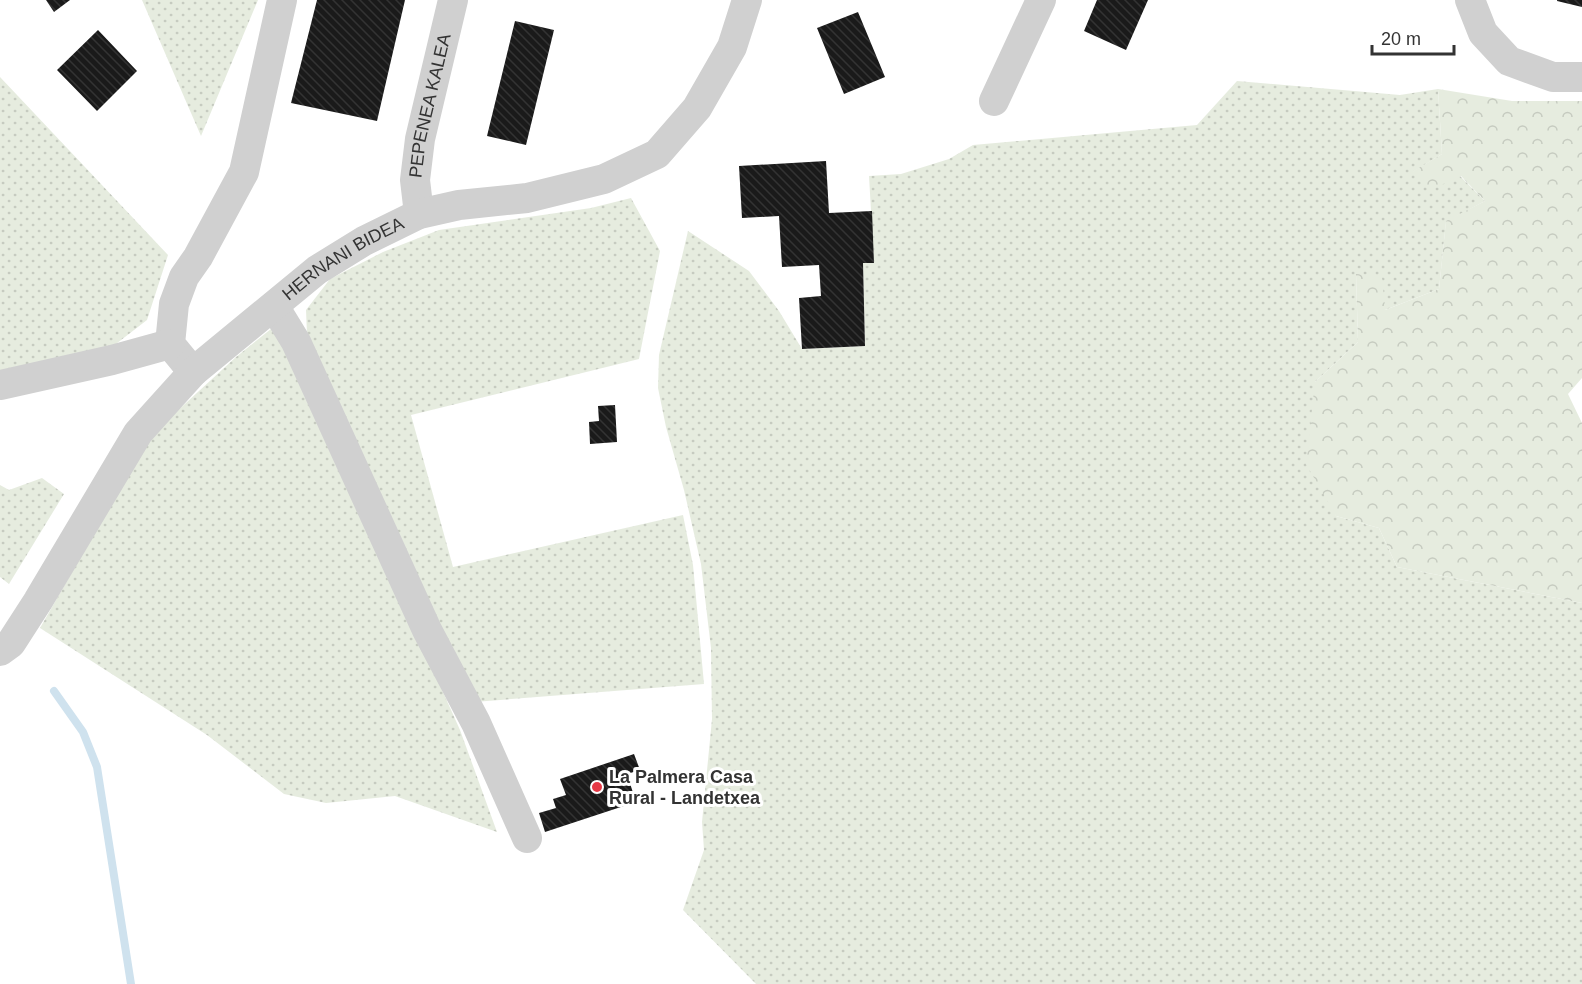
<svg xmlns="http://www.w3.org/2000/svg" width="1582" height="984" font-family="Helvetica,sans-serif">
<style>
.grass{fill:url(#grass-dots)}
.forest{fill:url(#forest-crowns)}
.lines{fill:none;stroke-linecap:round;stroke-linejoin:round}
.stream{stroke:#cfe2ee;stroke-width:8}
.building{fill:url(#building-back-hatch)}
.minor{stroke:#d0d0d0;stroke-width:30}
.poi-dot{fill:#e63946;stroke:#fff;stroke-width:2}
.labels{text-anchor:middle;stroke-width:6;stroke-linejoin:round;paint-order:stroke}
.street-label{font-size:18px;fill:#333;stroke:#fff}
.poi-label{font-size:18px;font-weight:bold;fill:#333;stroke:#fff;text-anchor:start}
</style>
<defs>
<pattern id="grass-dots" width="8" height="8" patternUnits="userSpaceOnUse" patternTransform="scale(1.5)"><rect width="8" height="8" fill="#e6ecdf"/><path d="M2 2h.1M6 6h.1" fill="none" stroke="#c6cbc0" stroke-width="1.8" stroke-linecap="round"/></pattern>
<pattern id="forest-crowns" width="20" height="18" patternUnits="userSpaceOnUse" patternTransform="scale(1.5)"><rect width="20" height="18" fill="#e6ecdf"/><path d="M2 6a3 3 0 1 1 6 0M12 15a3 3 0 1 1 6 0" fill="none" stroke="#c6cbc0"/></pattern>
<pattern id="building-back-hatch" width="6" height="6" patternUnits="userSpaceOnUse" patternTransform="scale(1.5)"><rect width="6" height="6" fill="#1a1a1a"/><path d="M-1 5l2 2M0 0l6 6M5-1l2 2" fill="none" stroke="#333"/></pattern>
</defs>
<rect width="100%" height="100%" fill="#fff"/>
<path class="grass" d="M142 0H258L201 136Z
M0 77 168 255 147 320 112 347 0 375Z
M1237 81 1400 95 1438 89 1442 154 1413 172 1460 176 1485 201 1446 222 1439 289 1385 310 1356 274 1358 342 1315 382 1336 516 1379 528 1397 567 1582 603V984H756L683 910 704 850 702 822 712 719 711 648 701 564 684 490 666 427 658 388 659 355 688 231 749 271 779 311 802 349 865 346 863 263H874L869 176 901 174 949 159 973 145 1197 125Z
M631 198 660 251 639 359 411 415 453 567 683 515 693 565 704 684 474 702 307 334 306 310 330 279 383 252 439 230 591 208Z
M271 329 289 348 460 730 497 832 395 796 326 803 284 794 207 735 40 628 150 436 236 357Z
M42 478 64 494 9 584 0 577V485L9 490Z"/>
<path class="forest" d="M1438 89 1512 101H1582V378L1568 394 1582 423V603L1397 567 1379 528 1336 516 1306 464 1315 382 1358 342 1356 274 1382 276 1385 310 1439 289 1446 221 1485 201 1461 176 1430 190 1412 172 1442 154Z"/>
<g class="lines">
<path class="stream" d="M54 691 83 732 97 767 131 984"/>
</g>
<path class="building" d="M46 0H70L54 12Z
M317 0H405L377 121 291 103Z
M1097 0H1148L1126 50 1084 31Z
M1557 0H1582V7L1557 1Z
M858 12 885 77 844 94 817 28Z
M515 21 554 30 526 145 487 136Z
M98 30 137 71 97 111 57 70Z
M826 161 829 213 872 211 874 263H863L865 346 802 349 799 298 821 296 819 265 782 267 779 216 742 218 739 166Z
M615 405 617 442 590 444 589 422 599 421 598 406Z
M634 754 640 770 627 774 636 802 545 832 539 813 556 808 553 799 566 795 560 779Z"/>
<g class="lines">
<g class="minor">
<path d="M1470 0 1483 33 1509 61 1553 77H1582"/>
<path d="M994 101 1041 0"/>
<path id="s1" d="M419 214 415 180 420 139 453 0"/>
<path d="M274 306 296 342 427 630 476 723 527 838"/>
<path d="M193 372 170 344 174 304 184 277 198 257 244 172 282 0"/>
<path d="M0 385 112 360 170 344"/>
<path id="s2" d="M0 651 11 643 38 601 138 433 193 372 317 270 364 241 419 214 459 205 527 198 604 179 657 154 697 108 732 47 747 0"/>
</g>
</g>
<circle class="poi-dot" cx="597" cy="787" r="6"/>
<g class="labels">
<g class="street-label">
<text dy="6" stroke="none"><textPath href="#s1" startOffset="110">PEPENEA KALEA</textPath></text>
<text dy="6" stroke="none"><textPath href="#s2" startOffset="530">HERNANI BIDEA</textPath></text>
</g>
<g class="poi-label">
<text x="609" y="783">La Palmera Casa<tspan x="609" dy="21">Rural - Landetxea</tspan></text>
</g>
</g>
<path d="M1372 45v9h82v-9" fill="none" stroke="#333333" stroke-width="3"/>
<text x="1381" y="45" font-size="18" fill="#333333" stroke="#ffffff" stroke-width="4.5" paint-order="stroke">20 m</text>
</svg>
